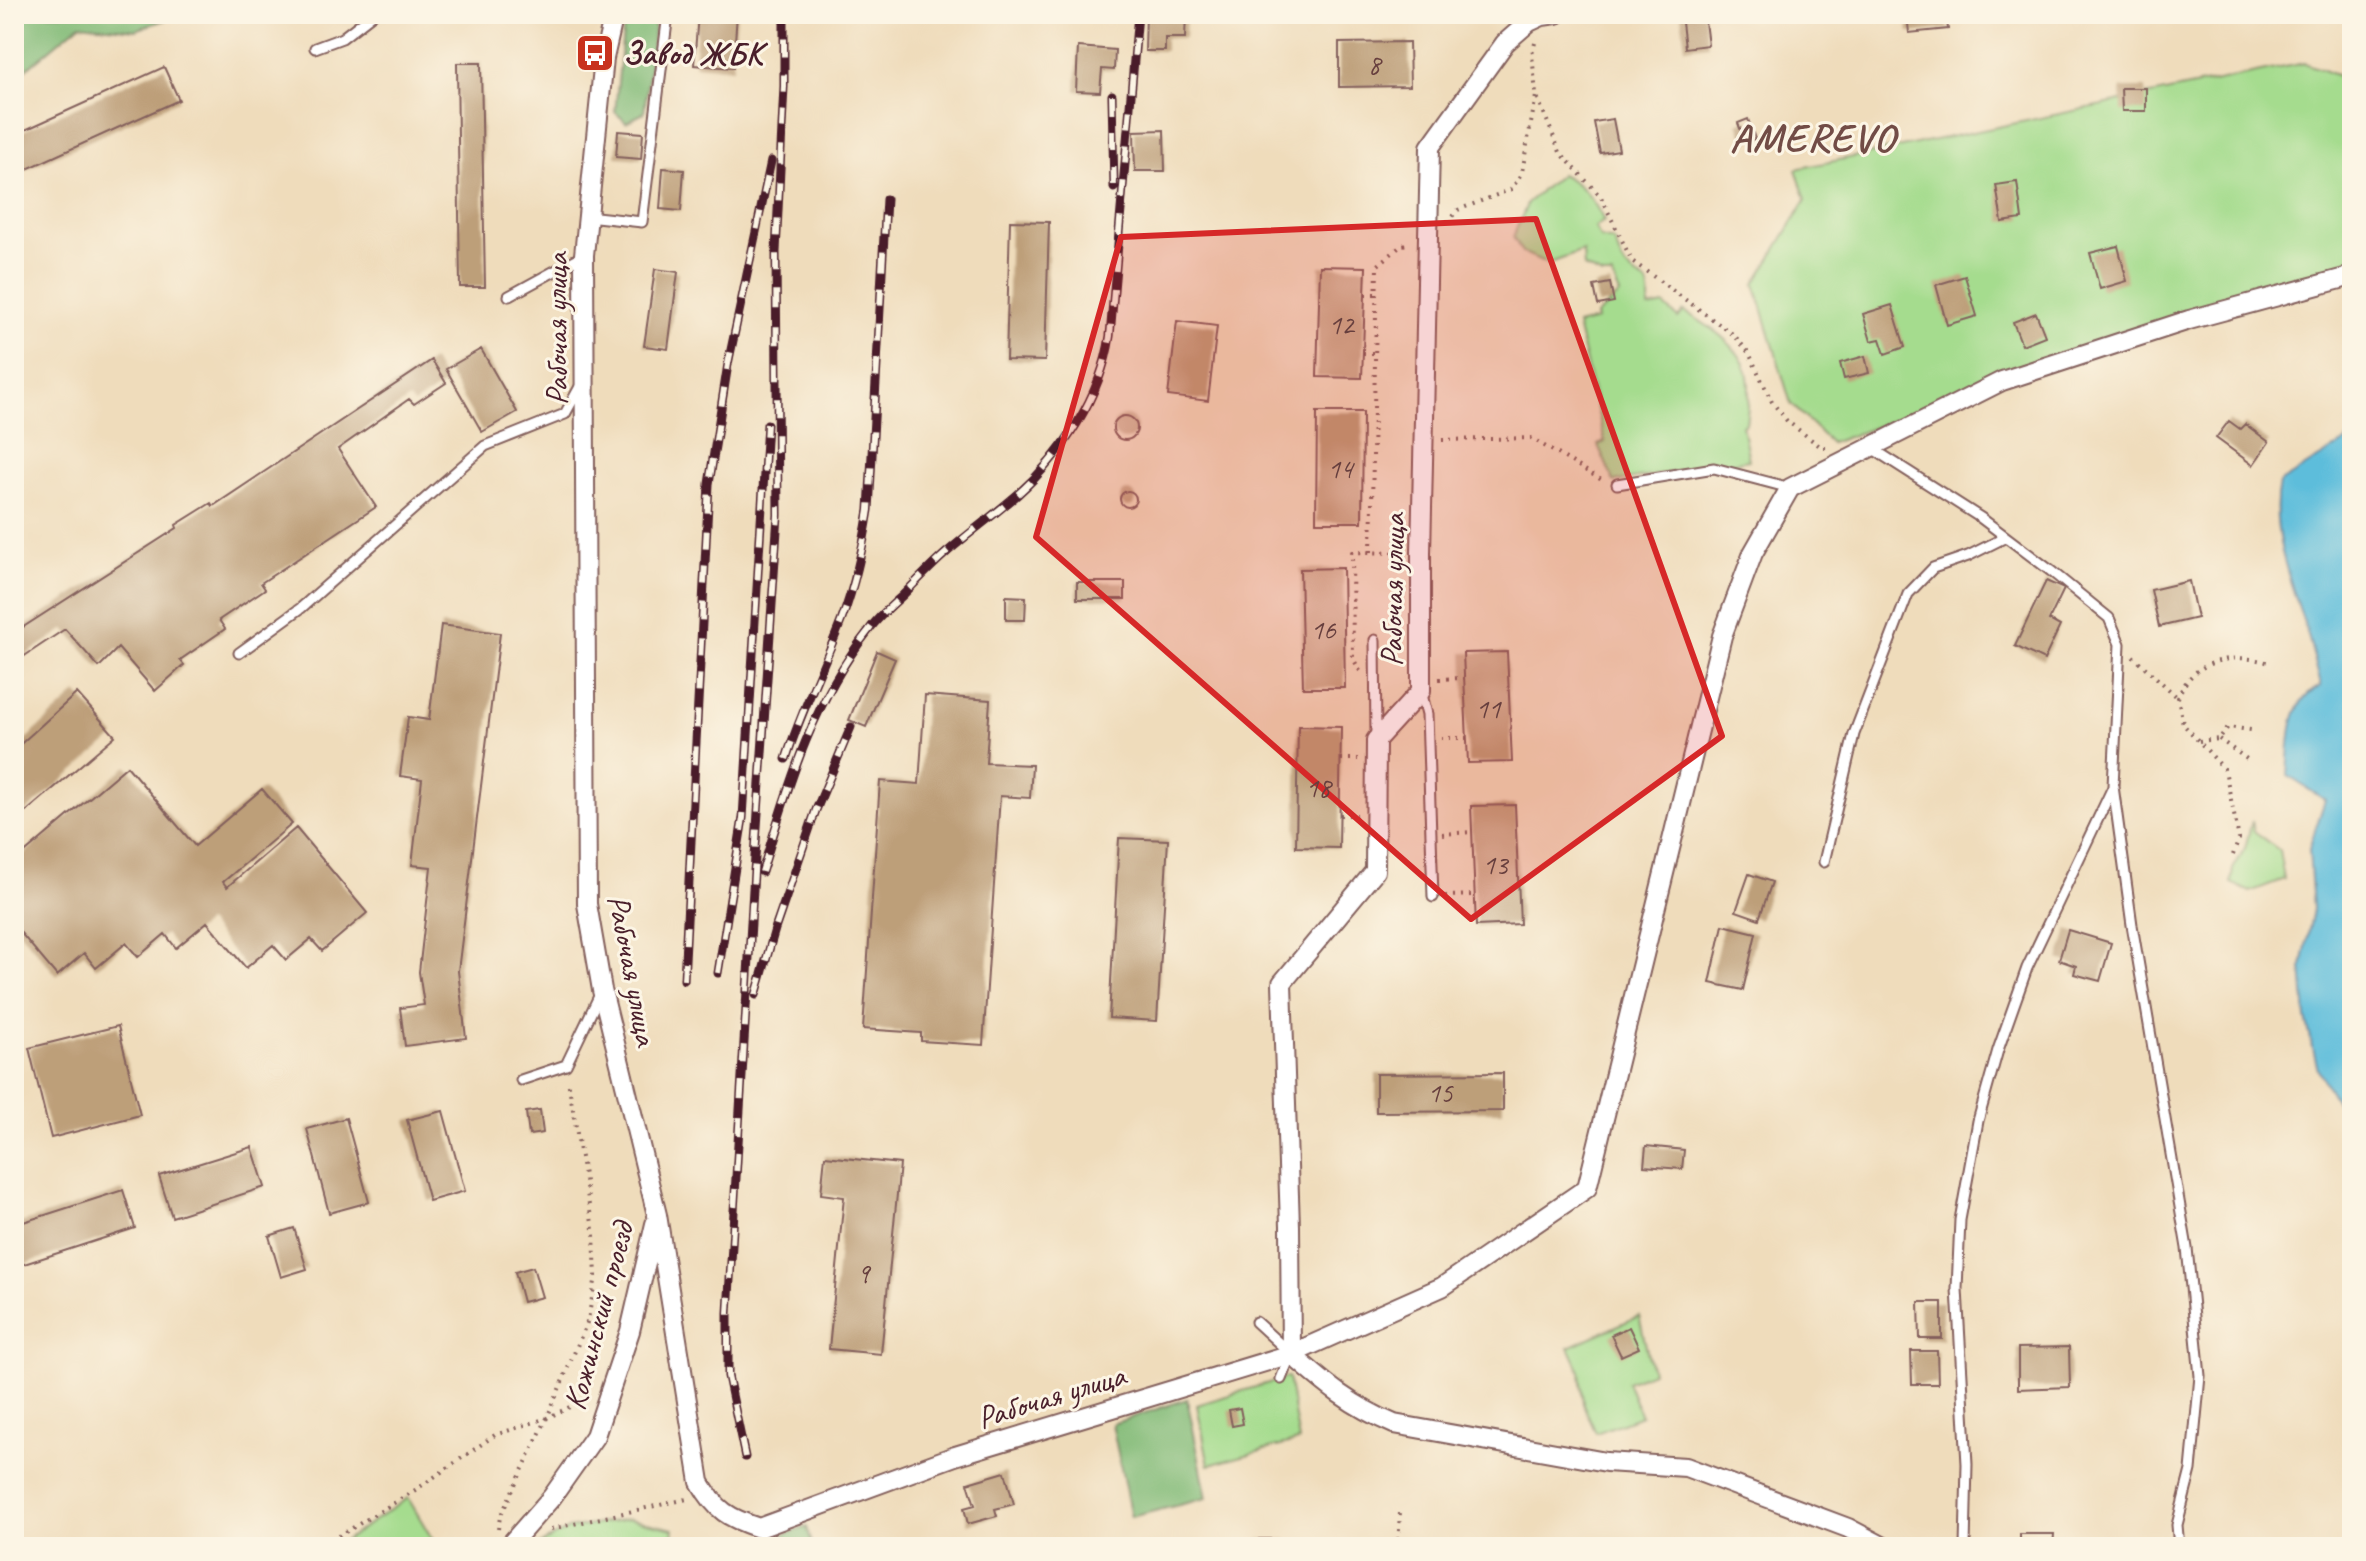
<svg xmlns="http://www.w3.org/2000/svg" width="2366" height="1561" font-family="Caveat,sans-serif">
<style>
.green{fill:#a5dc8e;stroke:#787e5c;stroke-width:2}
.forest{fill:#84bc79;stroke:#676e52;stroke-width:2}
.water{fill:#5dbddb;stroke:#546e83;stroke-width:2}
.building{fill:#bd9f79}
.lines{fill:none;stroke-linecap:round;stroke-linejoin:round}
.lane-casing{stroke:#84615d;stroke-width:13}
.street-casing{stroke:#84615d;stroke-width:22}
.path{stroke:#84615d;stroke-width:4;stroke-dasharray:2 6;stroke-linecap:butt}
.lane{stroke:#fff;stroke-width:9}
.street{stroke:#fff;stroke-width:18}
.rail-casing{stroke:#4a1f2b;stroke-width:9}
.rail{stroke:#fcf5e5;stroke-width:6;stroke-dasharray:18;stroke-linecap:butt}
.marked{fill:#d62828;fill-opacity:0.2;stroke:#d62828;stroke-width:6;stroke-linejoin:round}
.labels{text-anchor:middle;stroke-width:6;stroke-linejoin:round;paint-order:stroke}
.number-label{font-size:28px;fill:#673f3e}
.poi-label{font-size:32px;font-weight:bold;fill:#4a1f2b;stroke:#fcf5e5;text-anchor:start}
.street-label{font-size:32px;fill:#4a1f2b;stroke:#fcf5e5}
.district-label{font-size:40px;font-weight:bold;letter-spacing:2px;fill:#724c46;stroke:#fcf5e5}
</style>
<rect width="100%" height="100%" fill="#fcf5e5"/>
<filter id="ink" filterUnits="userSpaceOnUse"><feTurbulence type="fractalNoise" baseFrequency=".0125" numOctaves="2"/><feDisplacementMap in="SourceGraphic" scale="16" xChannelSelector="R" yChannelSelector="G"/><feConvolveMatrix kernelMatrix="1 2 1 2 8 2 1 2 1" color-interpolation-filters="sRGB"/></filter>
<filter id="wash" filterUnits="userSpaceOnUse"><feTurbulence type="fractalNoise" baseFrequency=".006" numOctaves="4" result="noise"/><feDisplacementMap in="SourceGraphic" scale="32" xChannelSelector="R" yChannelSelector="G"/><feGaussianBlur stdDeviation="1.8" result="paint"/><feColorMatrix in="noise" values="0 0 0 0 0 0 0 0 0 0 0 0 0 0 0 0 0 1.4 0 .05"/><feComposite in="paint" operator="in"/></filter>
<g filter="url(#wash)">
<rect width="100%" height="100%" fill="#efdcbb"/>
<path class="green" d="M2304 63 2352 81V276L2002 381 1831 443 1791 404 1755 284 1806 200 1796 169Z
M1561 174C1583 185 1593 199 1604 221L1595 227 1600 238 1614 241C1617 249 1620 259 1625 266 1640 287 1651 268 1649 308L1664 305 1678 318 1684 311C1707 325 1739 344 1747 372 1751 387 1748 407 1746 423L1742 425 1749 460 1614 482 1598 445 1605 442 1577 325 1597 320 1596 316 1620 294 1612 276H1602L1584 267 1583 251 1548 264 1522 252 1513 237 1528 202Z
M2252 821 2254 831 2279 850 2284 879 2250 892 2231 883 2233 869 2245 848Z
M1639 1316 1652 1372 1627 1382 1641 1416 1596 1433 1583 1404 1580 1371 1569 1347Z
M1288 1377 1299 1441 1209 1465 1197 1405Z
M408 1498 437 1547H339L344 1541Z
M629 1519 674 1529 672 1547H535L568 1529Z"/>
<path class="forest" d="M14 14H171L170 18 136 30 80 24 14 79Z
M629 14H656L644 113 626 122 615 112 623 32Z
M1187 1399 1207 1498 1131 1517 1112 1424Z
M807 1527 813 1547H747Z"/>
<path class="water" d="M2352 438V1130L2318 1070 2306 1018 2302 967 2313 909 2309 849 2325 800 2288 776C2291 742 2286 703 2321 686 2317 668 2312 650 2307 632 2292 585 2269 533 2279 483Z"/>
<g id="blocks">
<path class="building" d="M698 14H737L733 68 694 65Z
M1146 14H1186L1185 38H1165V51H1145Z
M1681 14H1704L1708 45 1685 48Z
M1907 14H1916L1917 18 1946 14 1948 29 1909 33Z
M1409 42 1410 86 1339 87V43Z
M1078 47 1115 50 1114 70 1102 69 1100 92 1076 91Z
M457 63H481L485 287H460Z
M164 67 179 100 14 175V135Z
M2121 88H2146V111H2122Z
M1613 119 1619 150 1600 153 1594 122Z
M1748 119 1755 139 1745 142 1738 123Z
M1164 130 1165 171H1135L1134 131Z
M618 131 643 133 641 159 616 157Z
M663 168 684 170 681 211 660 209Z
M2017 182 2022 219 2002 222 1996 185Z
M1010 221 1049 222 1045 361 1006 360Z
M2118 246 2127 281 2100 289 2090 253Z
M1320 266 1366 267 1362 378 1317 377Z
M655 269 678 272 668 349 644 346Z
M1965 276 1977 316 1947 325 1936 285Z
M1610 283 1614 302 1598 305 1594 286Z
M1892 305 1905 347 1885 354 1880 339 1871 341 1863 314Z
M2036 313 2045 336 2022 345 2013 322Z
M1177 321 1217 326 1208 401 1168 396Z
M481 349 517 412 482 432 446 369Z
M1865 356 1869 373 1844 379 1840 363Z
M432 360 446 383 414 404 409 399 338 449 376 507 261 583 265 589 219 620 225 629 180 660 184 665 155 691 118 648 99 667 65 629 14 663V633L177 528 176 525 211 503 213 506Z
M1317 412H1363L1362 522H1316Z
M1113 428a12 12 0 1 1 24 0a12 12 0 1 1-24 0Z
M2229 421 2240 429 2245 424 2269 442 2253 465 2216 438Z
M1120 499a8 8 0 1 1 16 0a8 8 0 1 1-16 0Z
M1343 568 1345 688H1303L1300 569Z
M2046 581 2064 589 2049 620 2060 626 2044 660 2015 646Z
M2189 581 2197 618 2159 627 2151 590Z
M1077 582H1125V599H1077Z
M1006 596 1026 597 1025 620H1006Z
M441 625 500 633 458 971 466 1038 405 1046 400 1008 424 1005 419 972 431 867 412 865 422 779 400 776 408 717 429 720Z
M877 651 895 659 866 727 849 720Z
M1507 652 1512 762 1468 763 1463 653Z
M77 693 115 736 14 822V750Z
M925 695 990 700 986 763 1032 765 1030 798 1000 796 983 1045 921 1041V1033L863 1029 880 781 919 784Z
M1298 726 1341 727 1339 848 1296 847Z
M127 766 195 846 262 789 292 824 223 882 227 887 296 828 367 913 322 951 311 939 286 960 273 945 246 968 207 922 176 948 165 934 138 957 126 943 96 968 84 953 57 976 14 925V862Z
M1515 805 1520 924 1476 926 1471 806Z
M1119 838 1168 840 1157 1021 1109 1018Z
M1749 874 1772 882 1759 919 1736 911Z
M1723 925 1756 933 1743 990 1710 983Z
M2068 930 2111 943 2100 981 2074 974 2076 966 2059 960Z
M118 1026 140 1115 51 1138 29 1048Z
M1503 1073V1111L1376 1112V1074Z
M540 1110 543 1133 529 1135 526 1112Z
M443 1111 465 1191 429 1201 407 1120Z
M346 1118 369 1202 329 1213 307 1129Z
M1646 1146 1684 1150 1682 1169 1644 1166Z
M252 1147 265 1187 172 1217 159 1176Z
M825 1156 900 1164 881 1354 829 1349 844 1197 821 1194Z
M123 1190 135 1228 18 1266 14 1254V1225Z
M294 1228 307 1269 281 1277 269 1236Z
M533 1267 542 1297 523 1302 515 1272Z
M1919 1302H1942V1339H1920Z
M1629 1327 1639 1348 1621 1356 1611 1335Z
M2069 1347 2070 1387 2018 1389V1348Z
M1911 1351H1937L1938 1384H1912Z
M1240 1408 1243 1424 1232 1426 1229 1410Z
M1005 1472 1014 1504 995 1509 997 1516 968 1524 964 1508 975 1505 968 1483Z
M2020 1534H2054L2053 1547H2020Z
M1259 1539H1287L1286 1547H1259Z"/>
</g>
</g>
<g filter="url(#ink)">
<use href="#blocks" fill-opacity="0" stroke="#84615d" stroke-width="2"/>
<g class="lines">
<g class="lane-casing">
<path id="lane" d="M315 48 342 38 373 14
M587 216 642 222 668 14
M509 296 584 255
M1870 447 1981 518 2051 571 2109 618 2120 644 2113 786 2132 925 2187 1248 2200 1376 2191 1470 2177 1525 2179 1547
M1617 484 1714 468 1790 488
M1375 640 1376 737
M239 653 301 608 485 446 565 414 582 383
M1421 691 1427 714 1433 897
M1824 862 1854 734 1908 594 1933 568 1968 556 2006 537
M521 1080 566 1065 601 992
M1256 1322 1291 1354 1281 1379
M1965 1547 1967 1464 1957 1289 1960 1220 1978 1121 1998 1050 2027 968 2113 787"/>
</g>
<g class="street-casing">
<path id="street" d="M614 14 604 58 584 255 587 904 602 990 657 1215 700 1482C716 1511 729 1518 759 1528L955 1456 1291 1354 1442 1287 1587 1188 1722 636 1753 553 1790 488 2002 381 2189 320 2352 276
M1291 1354 1290 1226 1282 983 1375 871 1376 740 1421 691V553L1430 147 1505 43 1529 22 1542 16 1556 14
M1291 1354C1325 1384 1351 1406 1394 1424L1606 1462 1686 1467 1848 1528 1884 1547
M508 1547 552 1497 595 1436 630 1331 655 1224"/>
</g>
<path class="path" d="M1535 43 1532 54 1536 94 1560 152 1601 197 1632 261 1734 335 1749 353 1772 402 1787 421 1821 447H1827
M1447 222 1458 210 1512 189 1522 172 1536 96
M1365 294H1376
M1363 353H1375
M1442 440 1531 438 1605 482
M1371 552 1377 266 1402 245 1410 244
M2133 656 2178 698
M1360 671 1353 658 1352 552 1403 553
M1439 679 1464 678
M1441 738H1467
M2219 739 2251 762
M2199 741 2219 739 2228 727 2251 730
M1341 759H1358
M1340 815H1357
M1442 834 1472 832
M2233 855 2239 839 2225 770 2183 724 2178 698C2191 659 2236 652 2269 663
M1445 896 1474 895
M498 1529 500 1517 547 1418 588 1320 596 1276 594 1235 568 1080
M551 1529 687 1499
M2332 1544V1547
M327 1547 334 1539 417 1489 495 1435 547 1418 586 1399
M1398 1547 1400 1512"/>
<use href="#lane" class="lane"/>
<use href="#street" class="street"/>
<g class="rail-casing">
<path id="rail" d="M1112 95 1114 188
M786 759C801 711 824 666 842 619 855 584 863 548 869 510L886 199
M762 872C788 786 812 702 869 630 878 617 891 606 903 595 917 581 931 566 946 553 969 533 994 515 1017 495 1062 455 1101 397 1110 336L1138 14
M718 973 743 818 767 424
M684 980 709 484 728 364 771 161
M756 995 775 929 816 810 851 727
M745 1457 728 1376V1313L754 872 778 515 776 252 784 86V14"/>
</g>
<use href="#rail" class="rail"/>
</g>
</g>
<path class="marked" d="M1536 219 1722 736 1471 919 1036 537 1121 237Z"/>
<defs>
<g id="bus-square" transform="scale(2)"><rect x="-9" y="-9" width="18" height="18" rx="4" fill="#c8321e" stroke="#fcf5e5"/><path d="M-5-6H5V4H4V6H2V4H-2V6H-4V4H-5ZM-3.5-4V0h7V-4ZM-3.5 1.2v1.5H-2V1.2ZM2 1.2v1.5H3.5V1.2Z" fill="#fff"/></g>
</defs>
<g fill-rule="evenodd">
<use href="#bus-square" x="595" y="53"/>
</g>
<g class="labels">
<g class="number-label">
<text x="1374" y="74">8</text>
<text x="1341" y="334">12</text>
<text x="1340" y="478">14</text>
<text x="1323" y="639">16</text>
<text x="1488" y="718">11</text>
<text x="1318" y="797">18</text>
<text x="1495" y="874">13</text>
<text x="1440" y="1102">15</text>
<text x="863" y="1283">9</text>
</g>
<g class="poi-label">
<text x="623" y="64">Завод ЖБК</text>
</g>
<g class="street-label">
<text transform="translate(556 329) rotate(-90)" y="11">Рабочая улица</text>
<text transform="translate(1392 590) rotate(-89)" y="11">Рабочая улица</text>
<text transform="translate(633 970) rotate(79)" y="11">Рабочая улица</text>
<text transform="translate(598 1316) rotate(-75)" y="11">Кожинский проезд</text>
<text transform="translate(1051 1396) rotate(-17)" y="11">Рабочая улица</text>
</g>
<g class="district-label">
<text x="1813" y="151">AMEREVO</text>
</g>
</g>
<rect width="2366" height="1561" fill="none" stroke="#fcf5e5" stroke-width="48"/>
</svg>
